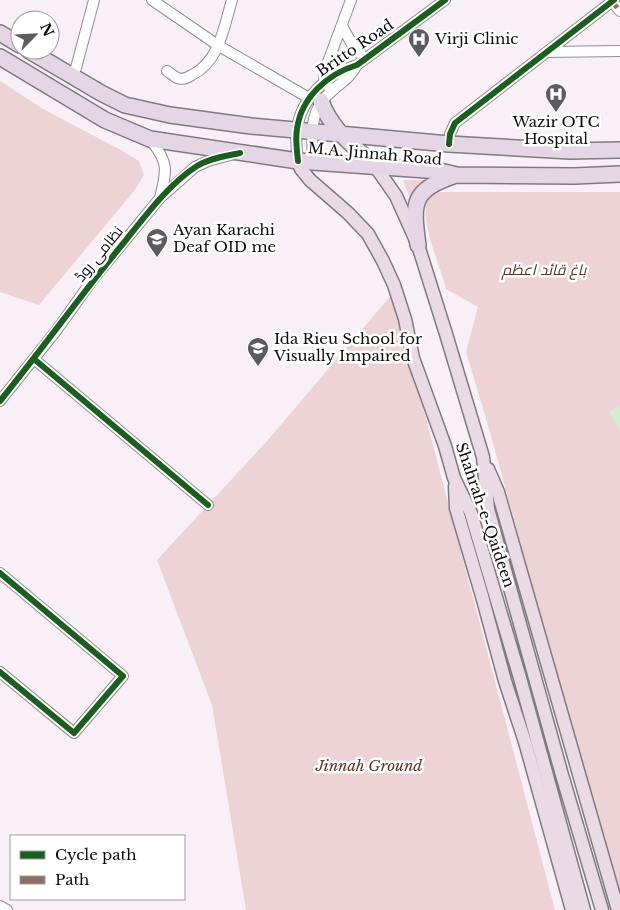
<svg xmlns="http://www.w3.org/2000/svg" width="620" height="910" font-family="'Libre Baskerville',Cairo,serif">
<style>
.green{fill:#edd2d6}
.water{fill:#d0efca}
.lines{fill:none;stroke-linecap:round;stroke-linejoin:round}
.minor-casing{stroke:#928e91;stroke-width:12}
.major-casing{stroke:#7f7b7f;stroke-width:15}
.highway-casing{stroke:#7f7b7f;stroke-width:18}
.minor{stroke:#fefdfe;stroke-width:10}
.major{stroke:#e9dae5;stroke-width:12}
.highway{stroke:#e5d6e6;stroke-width:15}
.quiet{stroke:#8d6e63;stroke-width:5;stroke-dasharray:10 5;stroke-linecap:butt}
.cycleway-casing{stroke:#fff;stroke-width:9}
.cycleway{stroke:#1b5e20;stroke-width:6}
.labels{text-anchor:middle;stroke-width:5;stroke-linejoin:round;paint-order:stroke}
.poi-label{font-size:15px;fill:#0b0b0b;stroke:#fff;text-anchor:start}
.street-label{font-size:15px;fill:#0b0b0b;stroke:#fff}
.park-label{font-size:15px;font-style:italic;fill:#5b3324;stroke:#fff}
</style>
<rect width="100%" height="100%" fill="#f9f0f7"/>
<path class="green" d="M0 81 43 109 119 149 139 161 144 175 134 191 39 305 0 292Z
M403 180H424L411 201Z
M440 192H620V896L554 666 490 432 466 352 478 307 446 289C441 268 423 228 426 208 426 199 432 194 440 192Z
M393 293 555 910H246L212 705 157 560 267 441Z"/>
<path class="water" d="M620 405V431L609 412Z"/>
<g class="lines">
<g class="minor-casing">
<path id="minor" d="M152 0 219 46 309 98
M611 0 620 11
M342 26 353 46 365 59
M547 52 620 51
M167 71C170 73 174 76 177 78 183 80 187 78 192 75 220 61 224 26 232 0
M72 75 76 68 94 0
M328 86 324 78 325 70 351 0
M150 139C169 163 167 169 160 198
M449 144 450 134 455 123 614 0
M298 161C297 151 295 139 297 129 301 98 327 74 357 65L445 0
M313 162C312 133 308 110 333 90 343 81 350 78 357 65
M34 359 208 505
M0 401 56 331 91 282 160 198 195 167 208 161 234 154
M0 573 123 676 74 733 0 672
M0 906 7 910"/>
</g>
<g class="major-casing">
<path id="major" d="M298 161 301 169 310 180 348 213 368 234 383 261 394 285 405 319 413 358 445 446 454 478 471 513 520 678 584 910
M375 166 396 196 418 245 446 334 483 457 488 509 562 775 602 910
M488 469 498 492 618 910
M455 486 456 508 482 596 505 681 525 742 572 910"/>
</g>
<g class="highway-casing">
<path id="highway" d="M0 33 20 45
M28 50 101 93 125 105 170 115 251 126 449 144 570 151 620 150
M0 57 105 120 150 139 298 161 440 171 457 175 575 176 620 174
M321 101C331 130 354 146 375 166
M418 245C412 202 412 190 456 175"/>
</g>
<use href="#minor" class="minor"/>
<use href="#major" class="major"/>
<use href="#highway" class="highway"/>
<path class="quiet" d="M611 0 620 11"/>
<g class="cycleway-casing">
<path id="cycleway" d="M449 144 450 134 455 123 614 0
M298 161C297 151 295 139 297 129 301 98 327 74 357 65L445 0
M34 359 208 505
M0 401C43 348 83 292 126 240 146 215 170 183 197 166 210 158 226 156 240 153
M0 573 123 676 74 733 0 672"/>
</g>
<use href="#cycleway" class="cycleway"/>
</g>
<defs>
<g id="hospital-pin" transform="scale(1.125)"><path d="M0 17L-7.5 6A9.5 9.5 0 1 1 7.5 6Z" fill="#5e5b5e" stroke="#fff"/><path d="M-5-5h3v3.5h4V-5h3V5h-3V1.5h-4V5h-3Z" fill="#fff"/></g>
<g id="university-pin" transform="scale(1.125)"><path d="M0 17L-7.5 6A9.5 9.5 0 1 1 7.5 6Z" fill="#5e5b5e" stroke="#fff"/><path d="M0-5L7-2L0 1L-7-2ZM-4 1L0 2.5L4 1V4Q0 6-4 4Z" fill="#fff"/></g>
</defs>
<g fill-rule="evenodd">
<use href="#hospital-pin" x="419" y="39"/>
<use href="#hospital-pin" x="556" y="94"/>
<use href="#university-pin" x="157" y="239"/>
<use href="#university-pin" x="258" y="348"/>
</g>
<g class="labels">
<g class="poi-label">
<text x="435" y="44">Virji Clinic</text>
<text x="556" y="127" text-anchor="middle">Wazir OTC<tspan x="556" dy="17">Hospital</tspan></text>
<text x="173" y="235">Ayan Karachi<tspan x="173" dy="17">Deaf OID me</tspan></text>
<text x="274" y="344">Ida Rieu School for<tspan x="274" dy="17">Visually Impaired</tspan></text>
</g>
<g class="street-label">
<text transform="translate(355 48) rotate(-34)" y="5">Britto Road</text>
<text transform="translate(375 154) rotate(5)" y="5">M.A. Jinnah Road</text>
<text transform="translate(99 254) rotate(-51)" y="5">نظامی روڈ</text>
<text transform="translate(485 515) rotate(71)" y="5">Shahrah-e-Qaideen</text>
</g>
<g class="park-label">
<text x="544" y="275">باغ قائد اعظم</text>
<text x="369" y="771">Jinnah Ground</text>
</g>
</g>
<rect x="10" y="835" width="175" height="65" fill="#ffffff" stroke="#9d9d9d"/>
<rect x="20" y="851" width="25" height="8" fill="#1b5e20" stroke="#9d9d9d"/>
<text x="55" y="860" font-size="15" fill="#0b0b0b">Cycle path</text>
<rect x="20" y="876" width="25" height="8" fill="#8d6e63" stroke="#9d9d9d"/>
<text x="55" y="885" font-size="15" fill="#0b0b0b">Path</text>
<g transform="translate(35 35) rotate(66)"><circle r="24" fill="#ffffff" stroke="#9d9d9d"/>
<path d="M0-4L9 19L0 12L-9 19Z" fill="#5e5b5e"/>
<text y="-8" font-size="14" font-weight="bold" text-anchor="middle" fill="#0b0b0b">N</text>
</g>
</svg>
